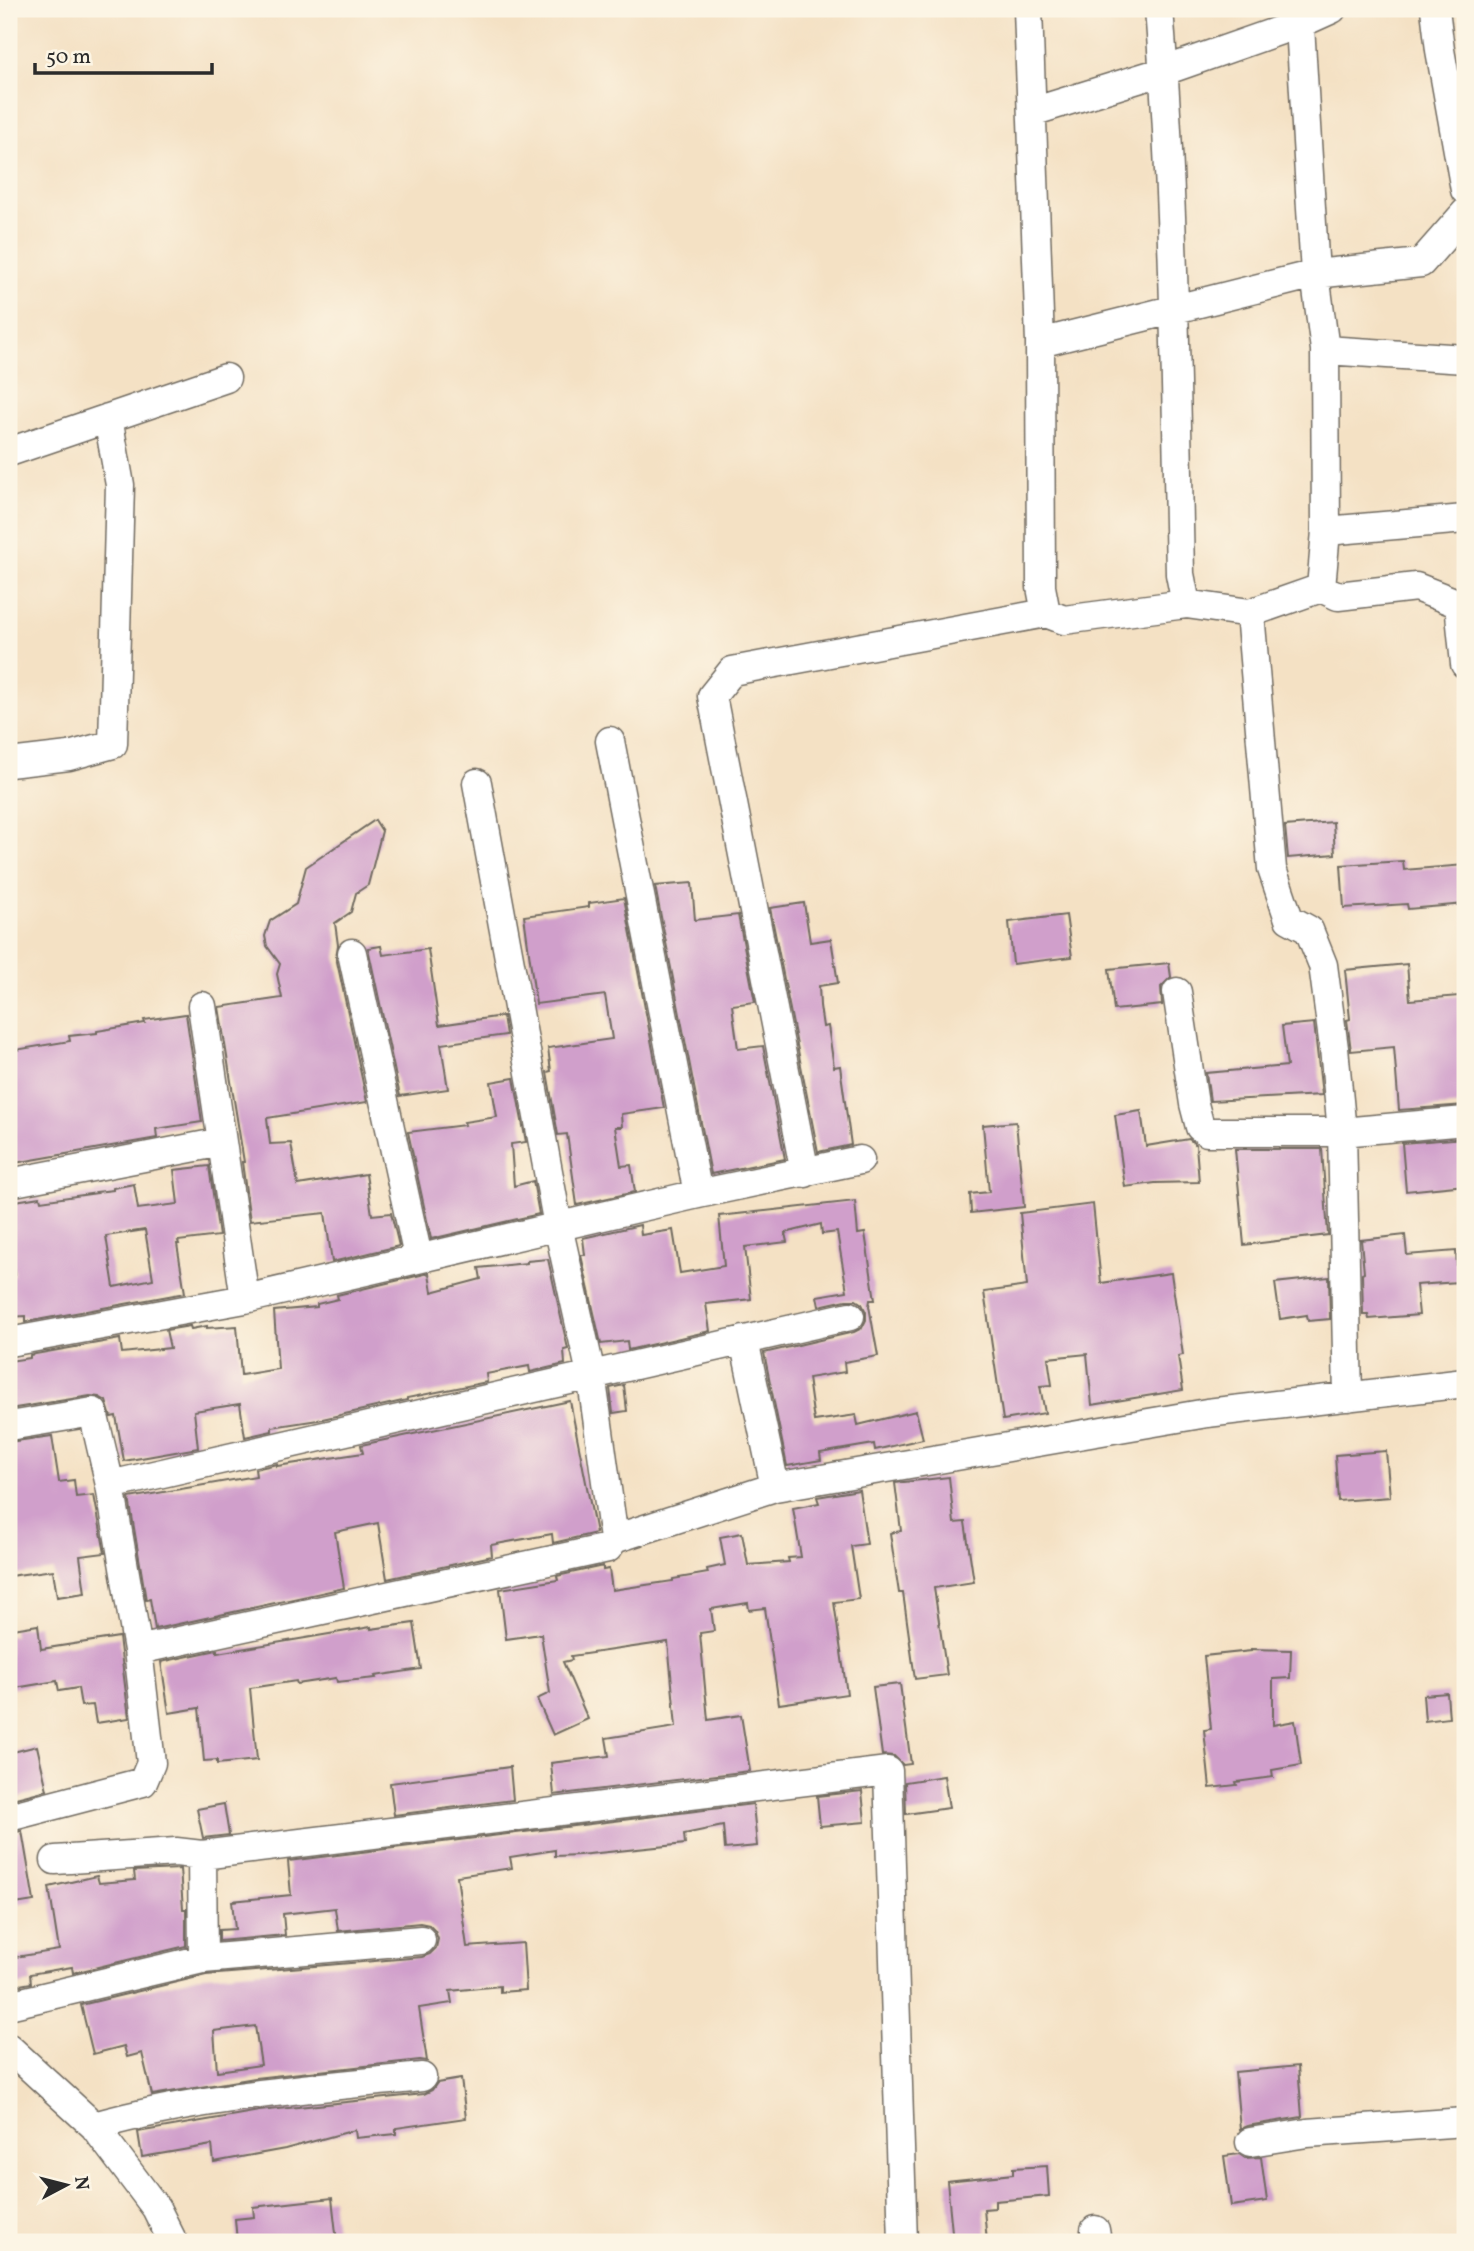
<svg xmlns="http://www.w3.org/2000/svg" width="1474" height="2251" font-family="Vollkorn,serif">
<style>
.building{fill:#d09fcb;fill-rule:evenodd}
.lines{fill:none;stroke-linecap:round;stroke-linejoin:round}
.street-casing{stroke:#716b61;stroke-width:31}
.street{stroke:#fff;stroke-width:28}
</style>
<rect width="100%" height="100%" fill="#fcf5e5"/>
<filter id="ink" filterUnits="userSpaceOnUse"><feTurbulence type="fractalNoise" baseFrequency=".0143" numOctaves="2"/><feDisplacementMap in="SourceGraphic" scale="14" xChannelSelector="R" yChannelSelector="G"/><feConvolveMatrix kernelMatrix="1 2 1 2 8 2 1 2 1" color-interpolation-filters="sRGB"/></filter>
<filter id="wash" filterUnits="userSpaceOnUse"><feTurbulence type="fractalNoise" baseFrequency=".00686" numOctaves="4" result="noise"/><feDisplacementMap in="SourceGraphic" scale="28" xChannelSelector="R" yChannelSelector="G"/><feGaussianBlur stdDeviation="1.57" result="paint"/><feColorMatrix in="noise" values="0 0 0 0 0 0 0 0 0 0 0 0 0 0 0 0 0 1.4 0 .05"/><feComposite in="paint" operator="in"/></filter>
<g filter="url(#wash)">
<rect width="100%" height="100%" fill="#f4e1c4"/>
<g id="blocks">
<path class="building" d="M375 820 382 831 368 885 356 893 351 912 335 923 338 945 336 957 367 1102 267 1118 270 1144 291 1143 298 1185 366 1174 372 1215 391 1213 399 1246 332 1262 325 1213 250 1221 242 1162H244L219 1007 282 998 277 974 280 964 267 946 265 936 270 921 296 904 306 867Z
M1333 822 1335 854 1288 858 1285 826Z
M1403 861 1404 870 1465 865V904L1408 909 1407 904 1344 908 1341 865Z
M692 883 695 920 738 915 755 1002 732 1005 738 1049 763 1046 785 1159 711 1174 655 886Z
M624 898 664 1108 621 1114 622 1127H615L621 1166 631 1165 635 1192 577 1205 567 1134 558 1135 547 1072 551 1071 548 1048 612 1039 605 995 536 1004 524 916 589 907V903Z
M804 903 810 942 831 939 838 983 819 986 820 1006 823 1027 828 1026 834 1067 840 1066 851 1145 818 1152 770 908Z
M1066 915 1072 957 1013 964 1009 922Z
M381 946 383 955 428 949 439 1025 503 1016 506 1035 441 1044 448 1089 400 1096 368 948Z
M1169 963 1171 977 1161 987 1162 1005 1114 1010 1109 969Z
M1407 964 1410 1000 1459 996 1465 1064V1105L1399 1110 1394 1047 1351 1051 1347 1020 1350 1019 1345 970Z
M186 1014 202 1122 156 1129 157 1138 9 1164V1051L70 1041 69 1036 97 1033V1031L145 1023 144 1020Z
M1314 1023 1322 1095 1210 1101 1206 1073 1287 1066 1282 1026Z
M514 1078 526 1142 511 1144 514 1186 533 1181 539 1214 431 1239 408 1132 465 1125 464 1122 497 1117 491 1082Z
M1141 1111 1146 1146 1189 1139 1196 1145 1199 1182 1155 1183 1125 1187 1115 1115Z
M1016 1122 1024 1207 971 1213 970 1194 989 1192 983 1125Z
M1465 1138V1185L1406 1191 1402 1143Z
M1235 1149H1322L1328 1235 1244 1245Z
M209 1166 219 1236 178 1241 179 1244H177L185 1293 26 1322V1316L9 1317V1276L15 1275 9 1230V1202L40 1197 41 1201 97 1193 96 1192 113 1190V1188L134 1184 138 1209 178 1204 174 1170ZM145 1230 153 1279 114 1287 106 1236Z
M855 1201 858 1234 865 1233 875 1300H870L869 1306 878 1356 844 1362 845 1372 808 1378 814 1421 856 1415 858 1425 916 1411 923 1439 875 1450 874 1444 820 1453 821 1460 787 1466 764 1353 854 1332 862 1328 866 1320V1312L862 1304 856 1300H846L819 1306 817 1296 847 1291 837 1232 822 1234 821 1224 785 1233 787 1242 745 1247 751 1299 706 1304 710 1331 628 1350 627 1341 601 1344 581 1255H585L583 1238 640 1225 641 1235 673 1230 680 1273 724 1266 719 1216Z
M1093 1204 1101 1283 1171 1273 1183 1355 1178 1356 1183 1390 1092 1405 1087 1354 1048 1358 1052 1385 1040 1386 1045 1413 1003 1420 984 1292 1027 1286 1020 1213Z
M1405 1235 1407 1255 1456 1251 1458 1282 1416 1285 1419 1315 1369 1319 1368 1315H1363L1362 1274 1364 1273 1361 1240Z
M548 1259 568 1349 564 1350 565 1364 530 1372 529 1366 486 1374 487 1382 407 1398V1400L318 1420 272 1427V1431L245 1437 240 1404 194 1411 198 1448 124 1461 116 1416 111 1417 106 1401 99 1397 90 1396 9 1409V1361L30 1358V1355L120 1339 122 1353 170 1348 166 1330 190 1326 191 1329 207 1326V1328L237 1326 241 1375 278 1369 274 1311 317 1307V1304L338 1299 337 1295 429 1273 432 1292 481 1279 479 1268 527 1263V1261Z
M1329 1277 1330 1319 1308 1321 1307 1315 1280 1319 1275 1283Z
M624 1385 627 1411 613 1413 610 1388Z
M570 1401 596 1533 553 1543 552 1534 491 1545 492 1556 387 1579 378 1523 335 1532 344 1588 155 1629 150 1599 146 1600 129 1498 256 1476 255 1469 277 1464V1466L363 1453 361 1445Z
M52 1436 59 1482 74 1480 76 1497 94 1495 105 1553 80 1556 85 1593 57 1597 53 1570 9 1576V1442Z
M1386 1451 1390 1497 1338 1501 1335 1455Z
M949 1477 954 1523 965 1522 974 1582 934 1588 947 1675 915 1679 903 1593H899L890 1533 901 1531 895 1483Z
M859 1490 867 1544 851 1546 859 1599 834 1602 847 1694 779 1704 765 1608 749 1610 748 1603 711 1609 714 1631 700 1633 708 1720 741 1715 750 1771 554 1795 551 1763 609 1756 606 1738 676 1727 668 1642 571 1656 572 1660 563 1662 588 1719 553 1735 537 1699 550 1693 541 1634 506 1639 500 1589 558 1580 557 1576 603 1566V1570L609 1569 612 1590 673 1581V1579L708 1573 707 1569 725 1565 720 1537 742 1533 748 1565 789 1562 788 1558 801 1557 793 1508 819 1503 817 1497Z
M414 1623 421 1669 375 1676 376 1678 337 1682 336 1678 297 1684 296 1681 250 1688 257 1760 217 1764V1760L204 1761 199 1708 169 1713 161 1662 217 1650V1653L371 1627V1629Z
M38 1625 41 1649 119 1637 129 1718 96 1723 93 1705 81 1706 78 1688 59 1691 57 1681 9 1689V1636H14L13 1629Z
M1251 1649 1291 1650 1290 1678 1273 1679V1725L1295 1721 1301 1765 1272 1770 1273 1777 1236 1782 1237 1785 1210 1788 1204 1730 1211 1729 1204 1656 1251 1651Z
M900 1684 911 1764 903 1765 894 1756 882 1755 873 1687Z
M1447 1693 1449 1718 1425 1721 1423 1695Z
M37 1746 47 1790 12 1799 9 1788V1753Z
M510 1767 513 1800 394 1815 390 1783Z
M944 1776 949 1808 906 1814 905 1782Z
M862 1791 865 1822 820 1826 817 1796Z
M224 1804 229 1835 203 1838 197 1809Z
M753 1804 757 1846 725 1849 723 1826 684 1834 685 1844 579 1855 555 1856V1850L510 1857 512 1868 457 1876 467 1947 523 1943 526 1990 500 1992V1986L450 1991 452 2003 419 2008 427 2061 420 2060 255 2078 152 2095 142 2053 127 2057 124 2046 93 2054 81 2005 206 1975 422 1957 430 1954 436 1948 438 1939 435 1931 429 1925 420 1923 338 1931 335 1908 283 1914 285 1935 219 1941V1930L235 1929 232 1901 291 1895 288 1861ZM255 2026 261 2065 217 2071 214 2031Z
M22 1831 34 1901 9 1905V1833Z
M180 1869 183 1909H186V1946L73 1973 72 1967 30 1974 31 1983 9 1987V1958L59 1950 49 1887 97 1876 99 1883 135 1880 134 1871Z
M1298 2066 1302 2117 1247 2126 1240 2129 1235 2072Z
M461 2079 466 2118 396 2128V2134L356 2138 355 2130 285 2149 214 2162 212 2145 142 2157 138 2132 259 2111 424 2094 432 2090 437 2083Z
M1239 2154 1245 2158 1261 2157 1267 2201 1231 2206 1224 2156Z
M1047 2166 1049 2196 995 2201V2208L984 2209 987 2242H953L947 2181 1013 2174V2168Z
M332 2198 337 2242H237L235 2219 254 2217 253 2207Z"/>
</g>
</g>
<g filter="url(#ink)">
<use href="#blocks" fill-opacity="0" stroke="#716b61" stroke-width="2"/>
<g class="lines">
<g class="street-casing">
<path id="street" d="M1028 9 1040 343 1041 587 1046 613
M1159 9C1174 197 1176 385 1180 574L1186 604
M1299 9 1315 274 1325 350 1326 531 1321 588
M1435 9 1440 50 1465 190
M1032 112 1164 71 1301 23 1332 9
M1040 343 1315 274 1421 263 1465 213
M1325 350 1465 359
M9 452 226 378
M1326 531 1465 519
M1250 613 1272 869 1289 919 1309 930 1323 965 1334 1048 1342 1132 1348 1397
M610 741 698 1194
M9 763 69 756 113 744 120 485 108 418
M477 783 558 1226 591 1374 614 1539
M352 953 418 1257
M1177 992 1194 1104 1200 1127 1207 1132H1342L1465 1121
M202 1006 222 1142
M805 1173 712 696 732 671 1046 613 1064 620 1186 604 1250 613 1321 588 1338 596 1416 587 1459 604 1465 664
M9 1183 222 1142 245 1299
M9 1342 245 1299 698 1194 860 1160
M9 1426 93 1412 110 1485 850 1316
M110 1485 138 1650 608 1548 614 1539 775 1487 744 1340
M775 1487 1207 1413 1465 1383
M9 1817 143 1782 151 1763 138 1650
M55 1860 176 1852 202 1855
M203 1959 421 1940
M9 2005 203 1959 202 1855 888 1771 903 2242
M9 2048 94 2126 156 2208 173 2242
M94 2126C201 2096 312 2088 422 2077
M1250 2142 1307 2133 1465 2122
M1095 2230 1097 2242"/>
</g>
<use href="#street" class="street"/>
</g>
</g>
<rect width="1474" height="2251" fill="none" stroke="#fcf5e5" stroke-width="35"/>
<g transform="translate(66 2185) rotate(83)" stroke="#fcf5e5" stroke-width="5" paint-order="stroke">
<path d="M0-5L12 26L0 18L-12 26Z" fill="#2b2b2b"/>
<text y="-10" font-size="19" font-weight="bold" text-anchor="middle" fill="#2b2b2b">N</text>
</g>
<path d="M35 63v10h177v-10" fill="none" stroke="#2b2b2b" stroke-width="3.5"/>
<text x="46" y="63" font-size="21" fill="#2b2b2b" stroke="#fcf5e5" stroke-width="5" paint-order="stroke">50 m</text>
</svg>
